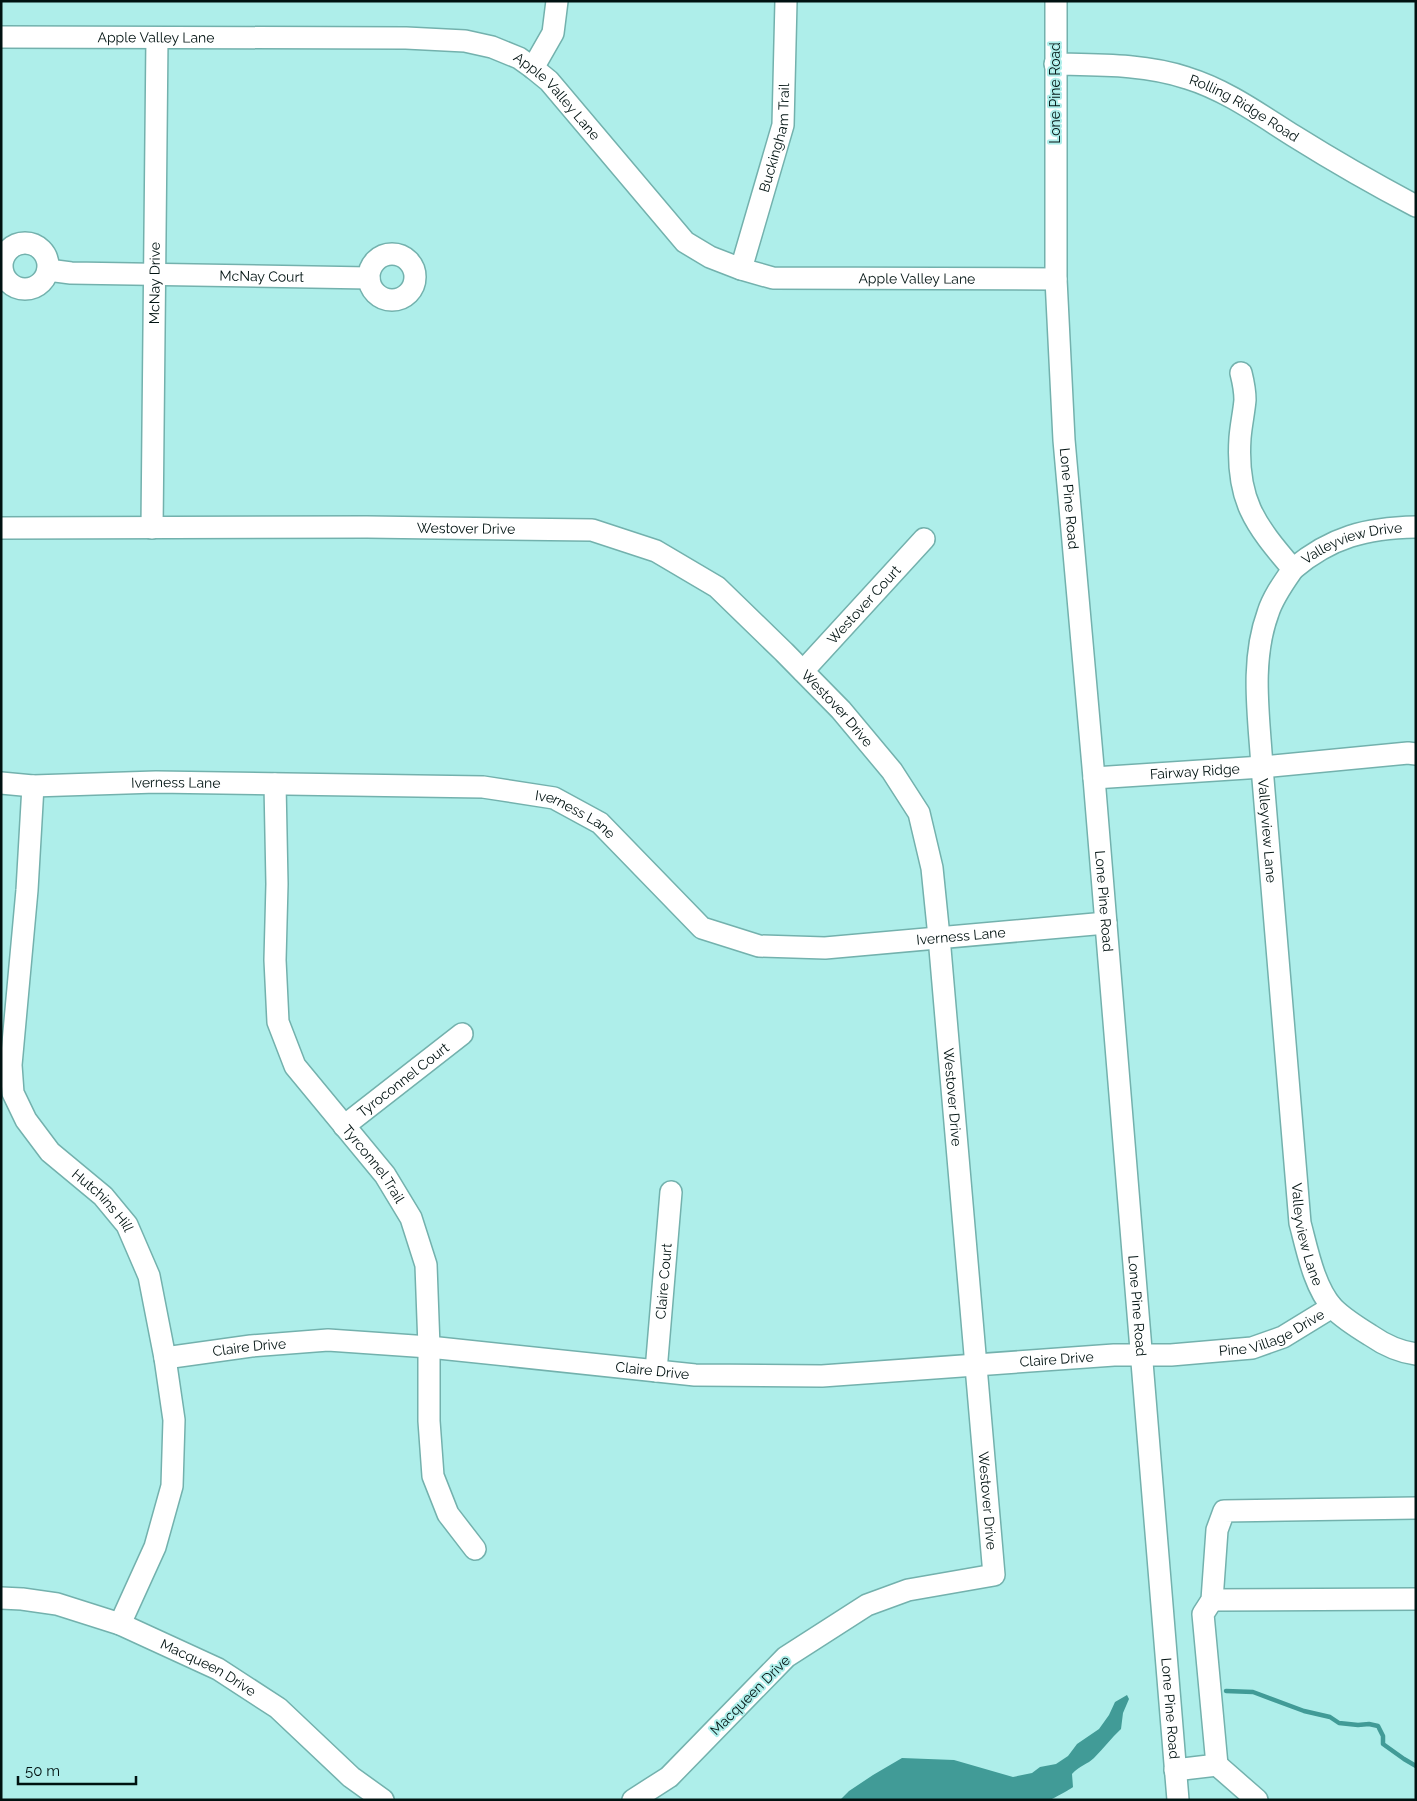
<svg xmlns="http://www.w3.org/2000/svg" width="1417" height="1801" font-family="Raleway,sans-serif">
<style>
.water{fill:#419b97}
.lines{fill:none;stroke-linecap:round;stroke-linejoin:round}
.stream{stroke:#419b97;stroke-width:4.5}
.minor-casing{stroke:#73b1ad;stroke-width:24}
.minor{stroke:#fff;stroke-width:21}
.labels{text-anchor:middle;stroke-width:4;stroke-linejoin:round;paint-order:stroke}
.street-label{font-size:14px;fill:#001211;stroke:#aeeeea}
</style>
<rect width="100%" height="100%" fill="#aeeeea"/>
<path class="water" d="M1127 1695 1129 1699 1123 1713 1121 1729C1111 1738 1104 1748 1094 1758 1088 1764 1079 1766 1072 1774L1073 1787C1071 1789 1054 1798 1050 1800H840L849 1791 873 1775 902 1758 954 1760 1013 1777 1032 1773 1040 1767 1056 1764 1068 1756 1077 1744 1099 1729 1109 1715 1115 1702Z"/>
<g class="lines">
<path class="stream" d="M1226 1691 1253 1692 1304 1711 1330 1717 1339 1723 1358 1725 1369 1724 1378 1726 1383 1736V1744L1404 1759 1416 1766"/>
<g class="minor-casing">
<g id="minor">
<path id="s1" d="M1056 1V279L1064 440 1094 778 1178 1800"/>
<path id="s2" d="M1 37 406 38 465 41 492 47 519 58 533 68 549 81 685 242 710 257 741 269 773 278 1056 279"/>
<path id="s3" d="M1055 64C1099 65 1145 64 1187 78 1226 90 1259 114 1294 136 1334 161 1374 184 1416 206"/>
<path d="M533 68 553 33 557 1"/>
<circle cx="25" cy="266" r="23"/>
<circle cx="392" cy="277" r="23"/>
<path id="s4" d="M741 269 783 125 786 1"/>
<path id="s5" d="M48 270 71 273 369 278"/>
<path id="s6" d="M1241 373C1243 381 1245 391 1245 400 1244 412 1241 425 1240 438 1236 499 1254 524 1293 569 1284 582 1273 597 1268 613 1250 662 1259 716 1262 767L1300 1223C1307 1249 1314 1287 1333 1308 1344 1319 1357 1327 1370 1335 1383 1344 1400 1352 1416 1354"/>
<path id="s7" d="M1 528 367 527 592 530 656 551 717 587 784 652 841 710 892 771 919 813 932 868 939 937 994 1575 908 1590 867 1605 786 1657 669 1777 633 1800"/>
<path id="s8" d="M152 528 157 38"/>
<path id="s9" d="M1293 569C1331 537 1366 528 1416 527"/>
<path id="s10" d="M803 671 924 539"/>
<path id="s11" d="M1094 778 1262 767 1408 753 1416 754"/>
<path id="s12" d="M1 783 33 786 156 782 483 787 554 798 600 823 702 928 759 946 825 948 1106 923"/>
<path id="s13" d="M275 784 277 884 275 960 278 1022 295 1066 385 1175 411 1218 426 1265 429 1347V1421L433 1476 448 1514 475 1549"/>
<path id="s14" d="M33 786 27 890 11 1065 13 1093 26 1120 50 1152 103 1196 127 1225 149 1276 165 1358 174 1420 172 1486 155 1547 120 1624"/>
<path id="s15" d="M344 1126 462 1034"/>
<path id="s16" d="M165 1358 251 1346 328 1340 429 1347 695 1375 822 1376 1114 1355H1171L1252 1348 1283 1337 1332 1307"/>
<path id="s17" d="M656 1371 671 1192"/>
<path id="s18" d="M1 1598 22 1599 57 1604 120 1624 218 1669 278 1708 351 1777 383 1800"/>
<path d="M1212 1600 1416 1599"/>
<path d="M1217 1765 1257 1800"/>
<path d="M1175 1770 1217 1765 1203 1614 1212 1600 1217 1530 1224 1511 1416 1508"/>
</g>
</g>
<use href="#minor" class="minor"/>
</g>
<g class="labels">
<g class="street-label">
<text dy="5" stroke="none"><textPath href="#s2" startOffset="155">Apple Valley Lane</textPath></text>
<text transform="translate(1055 93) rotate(-90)" y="5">Lone Pine Road</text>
<text dy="5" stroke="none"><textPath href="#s2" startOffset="575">Apple Valley Lane</textPath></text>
<text dy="5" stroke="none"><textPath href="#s3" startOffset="198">Rolling Ridge Road</textPath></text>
<text dy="5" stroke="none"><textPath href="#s4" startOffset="136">Buckingham Trail</textPath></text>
<text dy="5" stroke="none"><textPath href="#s5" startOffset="214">McNay Court</textPath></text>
<text dy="5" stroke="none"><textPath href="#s2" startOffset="1009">Apple Valley Lane</textPath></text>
<text dy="5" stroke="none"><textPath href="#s8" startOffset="245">McNay Drive</textPath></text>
<text dy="5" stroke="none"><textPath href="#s1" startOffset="498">Lone Pine Road</textPath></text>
<text dy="5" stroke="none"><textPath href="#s7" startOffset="465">Westover Drive</textPath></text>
<text dy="5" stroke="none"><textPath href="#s9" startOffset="66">Valleyview Drive</textPath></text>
<text dy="5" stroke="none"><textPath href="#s10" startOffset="90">Westover Court</textPath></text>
<text dy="5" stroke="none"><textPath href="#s7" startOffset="900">Westover Drive</textPath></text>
<text dy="5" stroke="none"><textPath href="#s11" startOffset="101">Fairway Ridge</textPath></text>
<text dy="5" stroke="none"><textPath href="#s12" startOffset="175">Iverness Lane</textPath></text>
<text dy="5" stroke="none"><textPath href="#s12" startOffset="580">Iverness Lane</textPath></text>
<text dy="5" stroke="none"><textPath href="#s6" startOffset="482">Valleyview Lane</textPath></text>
<text dy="5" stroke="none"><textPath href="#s1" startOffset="902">Lone Pine Road</textPath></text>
<text dy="5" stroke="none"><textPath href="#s12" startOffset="1015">Iverness Lane</textPath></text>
<text dy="5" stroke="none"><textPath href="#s15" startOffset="75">Tyroconnel Court</textPath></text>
<text dy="5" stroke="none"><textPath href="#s7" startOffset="1320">Westover Drive</textPath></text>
<text dy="5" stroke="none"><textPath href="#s13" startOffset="411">Tyrconnel Trail</textPath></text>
<text dy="5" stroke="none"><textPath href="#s14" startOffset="450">Hutchins Hill</textPath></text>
<text dy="5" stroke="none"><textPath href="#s6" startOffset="888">Valleyview Lane</textPath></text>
<text dy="5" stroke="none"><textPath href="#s17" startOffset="90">Claire Court</textPath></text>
<text dy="5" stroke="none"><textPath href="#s1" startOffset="1308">Lone Pine Road</textPath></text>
<text dy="5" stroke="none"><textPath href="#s16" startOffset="1114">Pine Village Drive</textPath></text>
<text dy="5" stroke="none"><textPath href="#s16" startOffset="85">Claire Drive</textPath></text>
<text dy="5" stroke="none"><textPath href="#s16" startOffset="895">Claire Drive</textPath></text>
<text dy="5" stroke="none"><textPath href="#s16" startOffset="490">Claire Drive</textPath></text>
<text dy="5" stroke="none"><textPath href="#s7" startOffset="1725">Westover Drive</textPath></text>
<text dy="5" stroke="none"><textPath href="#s18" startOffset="221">Macqueen Drive</textPath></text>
<text transform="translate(750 1695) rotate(-45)" y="5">Macqueen Drive</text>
<text dy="5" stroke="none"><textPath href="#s1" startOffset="1712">Lone Pine Road</textPath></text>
</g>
</g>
<rect width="1417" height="1801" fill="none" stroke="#001211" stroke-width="5"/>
<path d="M18 1776v8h118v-8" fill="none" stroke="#001211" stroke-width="2.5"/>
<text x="25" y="1776" font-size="15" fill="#001211" stroke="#aeeeea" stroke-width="4" paint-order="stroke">50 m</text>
</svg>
